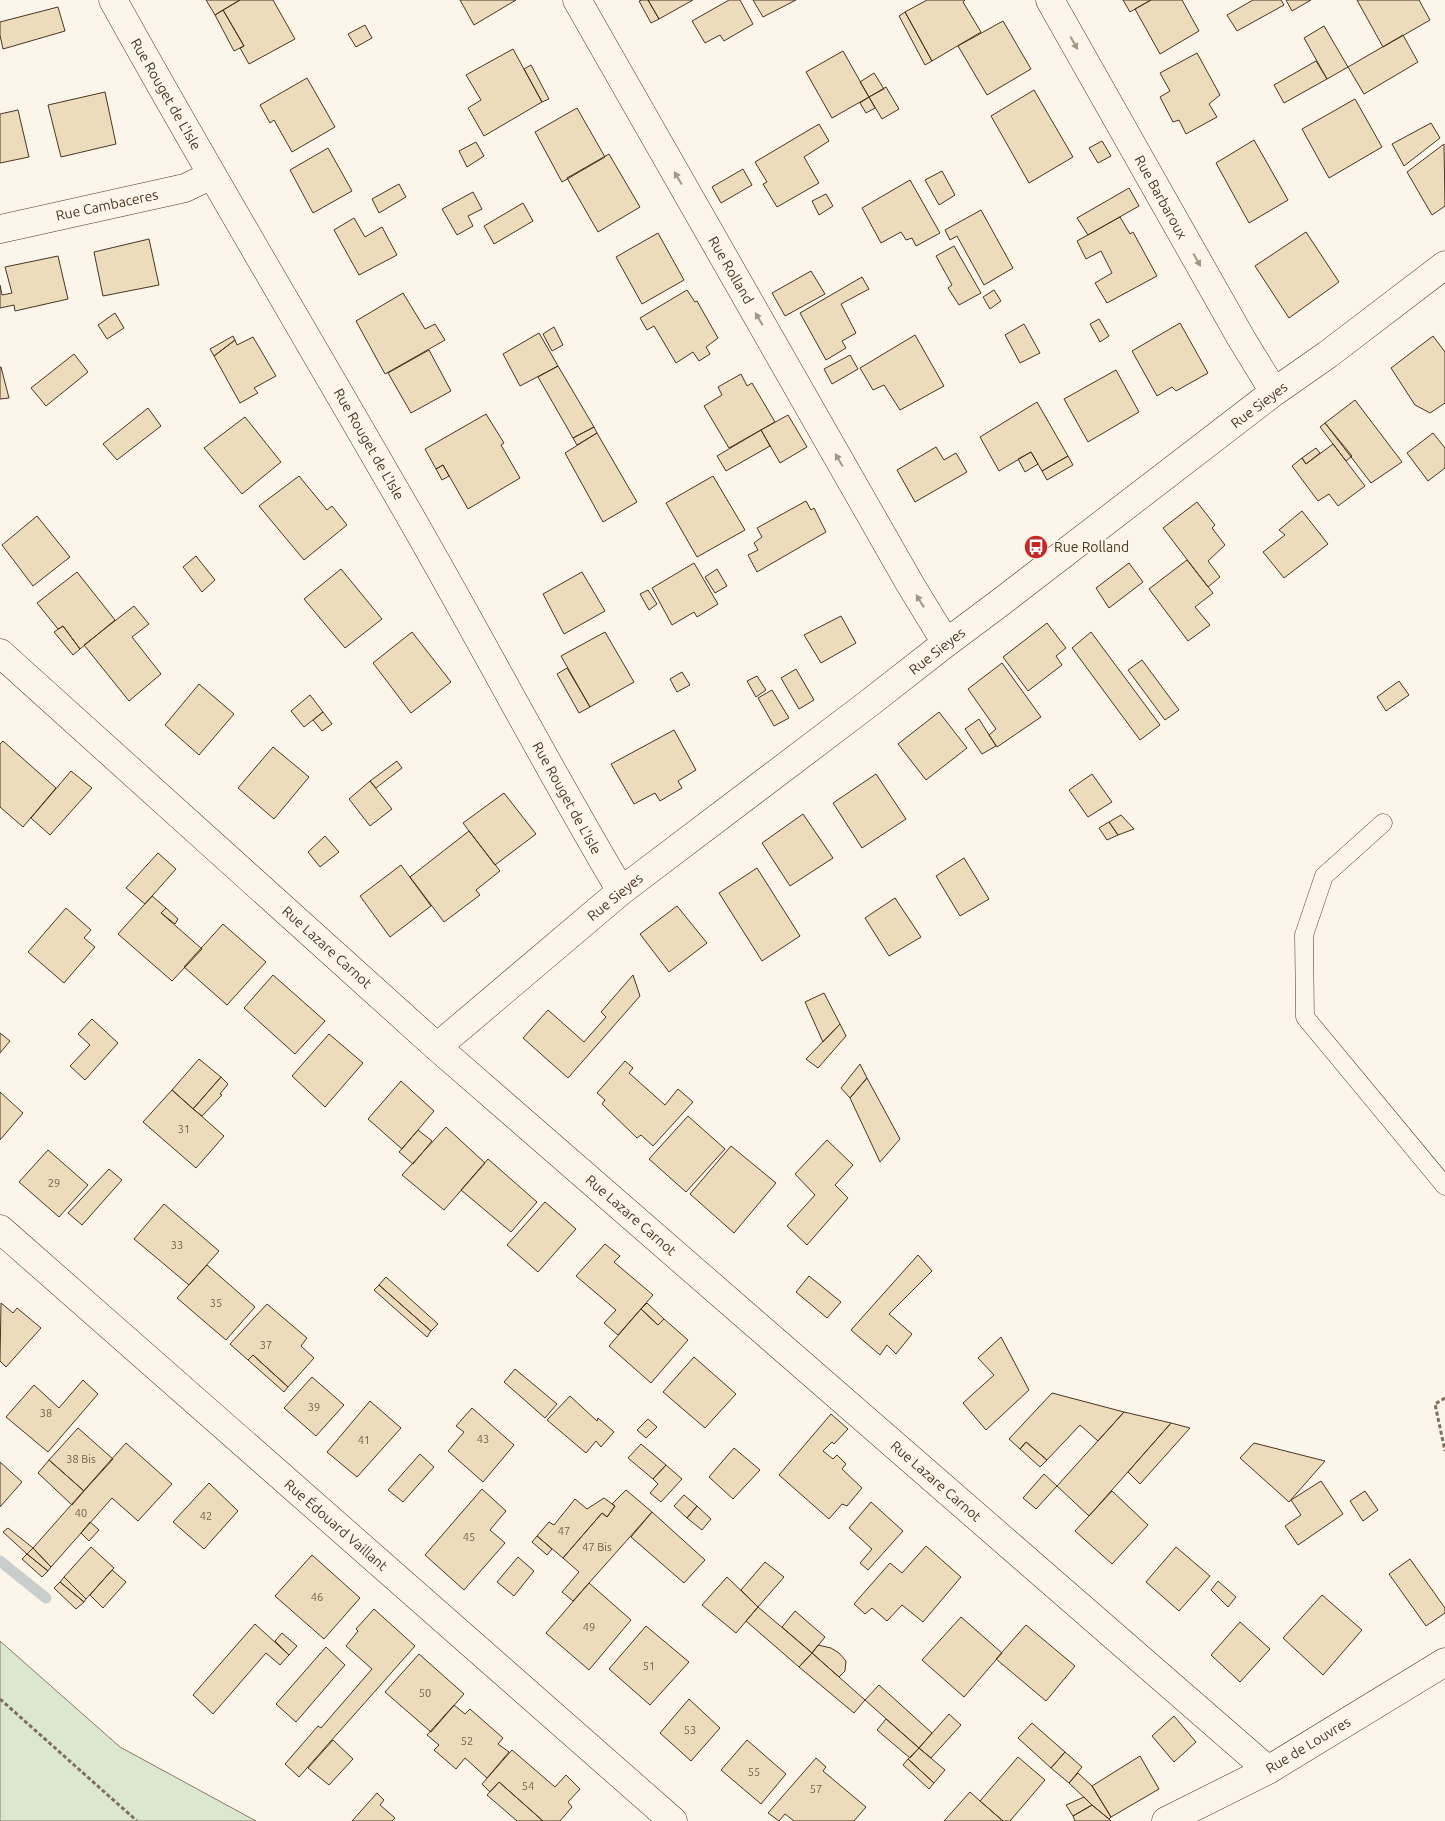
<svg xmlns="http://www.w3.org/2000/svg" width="1445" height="1821" font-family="Ubuntu,sans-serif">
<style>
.green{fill:#dce7d0;stroke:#887966}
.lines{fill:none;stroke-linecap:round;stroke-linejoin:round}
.stream{stroke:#c9cecd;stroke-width:11}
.building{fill:#ecdcbc;stroke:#4a3520}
.service-casing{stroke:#4a3520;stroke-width:19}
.minor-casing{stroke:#4a3520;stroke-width:29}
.path{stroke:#7f6f5c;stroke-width:3;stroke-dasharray:4 2.5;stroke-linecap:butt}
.service{stroke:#fbf6e9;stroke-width:18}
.minor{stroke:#fbf6e9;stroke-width:28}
.oneway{fill:#a29684}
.labels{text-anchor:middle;stroke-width:4;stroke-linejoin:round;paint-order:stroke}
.number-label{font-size:11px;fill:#725f47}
.street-label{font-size:14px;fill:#4a3520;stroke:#fbf6e9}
.poi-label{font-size:14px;fill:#4a3520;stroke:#fbf6e9;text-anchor:start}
</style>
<rect width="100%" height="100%" fill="#fbf6e9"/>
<path class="green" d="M0 1641 120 1747 256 1821H0Z"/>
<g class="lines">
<path class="stream" d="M0 1561 46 1598"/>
</g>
<path class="building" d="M206 0H240L215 15Z
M240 0H273L295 39 249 64 240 48 244 46 223 10Z
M460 0H516L474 25Z
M642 0H648L659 19 651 23 639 1Z
M648 0H693L659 19Z
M729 0H740L753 24 724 41 720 35 705 43 692 21Z
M753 0H796L763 17Z
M927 0H965L963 2 981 32 932 61 905 12Z
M1123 0H1151L1130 12Z
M1151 0H1182L1199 31 1160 54 1135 9Z
M1253 0H1281L1284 5 1237 31 1227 15Z
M1286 0H1311L1292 11Z
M1357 0H1419L1430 20 1383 47Z
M58 7 65 31 3 49 0 35V22Z
M223 10 244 46 234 51 215 15Z
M905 12 932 61 925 65 899 16Z
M1003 21 1031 69 987 95 958 46Z
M365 25 372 38 356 47 348 34Z
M1324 26 1348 67 1327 79 1304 38Z
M1403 35 1418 62 1364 94 1348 67Z
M513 49 542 102 484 136 468 108 481 100 466 75Z
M843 51 869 97 832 118 806 72Z
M1197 53 1220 95 1209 104 1217 117 1186 134 1179 120 1173 122 1160 97 1170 91 1160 73Z
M1316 61 1327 79 1284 103 1274 85Z
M531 65 549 99 542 102 524 69Z
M874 73 884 89 869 97 860 82Z
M307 78 335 127 292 152 274 120 270 123 260 105Z
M886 87 899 109 882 119 869 97Z
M1034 90 1073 157 1029 183 991 116Z
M105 92 116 144 61 157 48 105Z
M869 97 875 108 866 113 860 103Z
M1355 99 1382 147 1329 178 1302 129Z
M577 108 605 157 562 182 535 132Z
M18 110 29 157 0 163V114Z
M1431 123 1440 138 1404 166 1392 144Z
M819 124 829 141 804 157 819 183 777 207 763 184 767 182 755 162Z
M1254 140 1288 200 1249 223 1216 163Z
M1102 141 1111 156 1098 163 1089 148Z
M476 142 484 156 467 167 459 151Z
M1444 144 1445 206 1432 215 1407 172Z
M328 148 352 191 313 213 290 170Z
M609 154 640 207 598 232 567 178Z
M743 169 752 185 721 203 712 187Z
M942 171 955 195 939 205 925 180Z
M910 180 940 233 916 246 912 238 906 240 901 232 881 243 862 208Z
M399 184 406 197 379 213 372 199Z
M1129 188 1139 206 1088 235 1077 218Z
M473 192 482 209 468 216 473 226 457 235 442 209Z
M826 194 833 206 819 215 812 201Z
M523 203 533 221 494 244 484 226Z
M981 210 1013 268 984 285 957 236 950 240 945 230Z
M1120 217 1130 234 1133 232 1157 276 1107 303 1095 283 1112 273 1101 251 1086 259 1077 241Z
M354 218 365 237 382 227 397 255 359 275 334 230Z
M1306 232 1339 282 1289 318 1255 266Z
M658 233 684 280 642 304 616 257Z
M149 239 159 285 103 296 94 252Z
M954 246 981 293 959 305 948 288 952 285 936 256Z
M58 256 68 299 15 311 14 305 0 308V285L2 295 12 293 5 267Z
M811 271 825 294 785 316 772 293Z
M862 277 869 289 841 304 856 333 842 341 846 348 826 360 800 313Z
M687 290 695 302 697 301 718 338 706 347 710 354 699 361 693 352 676 363 654 326 647 330 640 318Z
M994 290 1001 301 990 309 983 297Z
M403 293 425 329 435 324 445 340 385 374 356 321Z
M115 313 124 328 107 339 98 325Z
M1099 319 1109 336 1100 342 1090 324Z
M1180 323 1208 373 1176 391 1172 387 1157 396 1132 351Z
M1024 324 1040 353 1020 363 1005 335Z
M554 327 563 345 552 351 543 334Z
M539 333 558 366 520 386 503 354Z
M915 335 944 386 900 410 884 385 873 390 860 368Z
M233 336 235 340 214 356 210 349Z
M1433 336 1445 352V403L1430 413 1415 405 1391 368Z
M253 337 276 376 254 388 258 393 240 403 214 356 235 340 237 345Z
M429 350 451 391 411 413 388 373Z
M74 354 88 372 46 406 31 388Z
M850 355 858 369 832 384 824 369Z
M558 366 594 427 573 438 538 377Z
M0 367H1L9 398 0 399Z
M1116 370 1139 412 1088 442 1064 399Z
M741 374 747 386 752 383 775 422 729 448 704 406 722 395 718 387Z
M1355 400 1402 462 1371 483 1325 423Z
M1037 402 1068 456 1042 471 1031 452 999 471 980 437Z
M148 408 161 426 117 460 103 444Z
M486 414 504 443 501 445 520 478 468 509 443 465 436 469 425 449Z
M788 415 807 447 780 463 761 430Z
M245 417 281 462 242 494 204 448Z
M1325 423 1352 456 1346 461 1320 427Z
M594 427 597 433 577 445 573 438Z
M761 430 770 446 726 471 717 456Z
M597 433 637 502 603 522 565 453Z
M1433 433 1445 448V468L1428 481 1407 453Z
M1333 444 1365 486 1338 506 1329 494 1318 501 1292 466 1302 458 1306 464Z
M936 447 944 460 956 453 967 472 915 502 897 470Z
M1316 448 1320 453 1306 464 1302 458Z
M1031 452 1038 464 1025 472 1018 459Z
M1068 456 1073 465 1047 480 1042 471Z
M443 465 449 476 442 480 436 469Z
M299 476 327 510 332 506 347 525 304 560 259 506Z
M713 476 745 530 697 557 666 503Z
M806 501 811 510 814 508 826 532 757 572 748 555 758 550 754 543 762 537 757 528Z
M1197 502 1215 525 1212 528 1225 545 1208 561 1220 577 1208 587 1163 528Z
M1302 511 1328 544 1284 578 1263 552 1285 535 1279 530Z
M37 516 70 557 33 586 2 545Z
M196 556 215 580 202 592 183 567Z
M1187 560 1213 593 1195 607 1210 625 1188 641 1149 589Z
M694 563 718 604 697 617 694 612 672 625 652 588Z
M1129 563 1143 582 1109 608 1096 588Z
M341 569 382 619 345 648 304 599Z
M717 569 727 586 715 593 705 577Z
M77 572 115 620 80 649 63 626 58 629 37 603Z
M582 572 605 611 564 634 543 594Z
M648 590 657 604 649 610 640 594Z
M134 606 149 624 132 637 161 674 129 701 84 645Z
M841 616 856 643 821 663 804 635Z
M1047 623 1066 648 1056 656 1062 665 1028 691 1003 657Z
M63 626 80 649 73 655 54 632Z
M412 632 451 682 411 713 373 663Z
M605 632 634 682 590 707 561 656Z
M1091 632 1160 725 1140 740 1072 648Z
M1142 660 1179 710 1165 720 1128 670Z
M1002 663 1041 717 997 747 989 735 996 729 968 689Z
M567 668 590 707 579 713 557 674Z
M796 669 814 700 799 709 781 678Z
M682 672 690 685 677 692 670 679Z
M757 676 766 690 756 697 747 681Z
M1399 681 1409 695 1386 711 1377 697Z
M199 684 234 714 199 755 165 725Z
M772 690 789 718 774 726 758 698Z
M310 695 323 712 304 727 291 711Z
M323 712 332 724 322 731 313 720Z
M939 712 967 748 926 780 898 744Z
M979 719 996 746 982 754 965 729Z
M674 730 696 770 678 781 682 788 660 801 655 793 634 804 611 764Z
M3 741 56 788 23 827 0 807V744Z
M273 747 309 777 274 819 238 788Z
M397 761 402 768 376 788 370 781Z
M71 771 92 788 50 835 31 818Z
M876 774 906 819 862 848 833 803Z
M1092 774 1112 802 1088 817 1069 790Z
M370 781 392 809 370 826 349 799Z
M504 793 536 834 495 865 463 823Z
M803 814 833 858 790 886 762 843Z
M1121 815 1134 829 1118 835 1109 822Z
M1109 822 1118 835 1107 840 1099 828Z
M469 831 500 871 476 890 480 895 444 922 410 877Z
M325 836 339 852 320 867 308 852Z
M158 853 176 869 145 904 126 888Z
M964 858 989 899 960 916 936 876Z
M401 865 431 906 390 937 360 896Z
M757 868 800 936 762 961 719 893Z
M152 896 166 908 161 913 202 949 172 981 118 934Z
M895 898 921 937 889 956 865 918Z
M677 906 707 943 669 972 640 934Z
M66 908 91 930 84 938 95 947 64 983 28 952Z
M166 908 178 919 175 924 161 913Z
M223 924 266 962 227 1005 184 967Z
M273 975 325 1021 295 1054 244 1008Z
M633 975 640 996 568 1078 523 1038 548 1010 584 1042 606 1017 601 1012Z
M824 993 840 1024 823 1042 805 1002Z
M92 1019 118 1043 85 1080 70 1066 90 1045 78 1034Z
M840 1024 846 1036 818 1068 806 1059Z
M0 1033 10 1041 0 1053Z
M329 1034 363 1063 325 1107 292 1076Z
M199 1059 221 1077 193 1109 172 1090Z
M625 1061 633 1068 629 1073 665 1105 678 1089 693 1102 653 1146 641 1135 637 1138 602 1104 605 1100 597 1093Z
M860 1064 867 1078 850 1098 841 1088Z
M221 1077 228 1084 220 1094 222 1095 202 1116 193 1109Z
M867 1078 900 1139 880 1162 850 1098Z
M401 1081 434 1111 402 1149 368 1119Z
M172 1090 224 1136 196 1168 143 1122Z
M0 1092 23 1113 0 1140Z
M688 1116 725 1149 686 1192 649 1159Z
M446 1127 485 1163 444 1210 402 1175Z
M418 1130 432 1141 413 1164 399 1152Z
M827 1140 853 1165 835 1185 848 1198 807 1245 787 1226 815 1195 795 1174Z
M731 1146 776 1183 734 1233 690 1194Z
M48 1150 88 1185 59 1217 19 1182Z
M488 1159 537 1202 511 1232 461 1190Z
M109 1169 122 1180 82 1225 68 1213Z
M545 1202 576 1229 538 1272 507 1245Z
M164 1204 219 1251 189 1285 134 1239Z
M605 1244 620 1256 614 1262 653 1295 618 1335 604 1323 616 1310 576 1276Z
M918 1255 932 1271 889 1314 912 1334 896 1354 887 1345 880 1355 851 1330Z
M207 1265 255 1307 226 1340 177 1298Z
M809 1276 841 1302 827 1318 796 1292Z
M386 1277 438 1324 431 1331 379 1285Z
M379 1285 431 1331 427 1337 374 1290Z
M1 1303 13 1313 17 1308 41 1328 6 1367 0 1361Z
M647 1303 664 1319 658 1325 641 1309Z
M267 1304 307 1338 301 1346 314 1358 288 1387 253 1355 248 1360 230 1344Z
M641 1309 658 1325 664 1319 688 1340 651 1383 609 1346Z
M1001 1337 1029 1390 986 1430 963 1403 994 1375 978 1358Z
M253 1355 288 1387 284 1392 248 1360Z
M694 1357 736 1394 705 1428 663 1392Z
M515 1369 557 1404 545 1418 504 1382Z
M312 1377 344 1405 316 1436 284 1408Z
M83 1380 98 1394 48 1452 6 1417 34 1385 59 1408Z
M1052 1393 1124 1412 1098 1441 1080 1425 1047 1460 1026 1442 1020 1449 1009 1439Z
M570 1396 597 1421 598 1418 614 1432 601 1447 596 1441 586 1453 547 1420Z
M370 1401 401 1428 357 1477 327 1452Z
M472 1408 514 1445 483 1482 448 1451 464 1432 456 1426Z
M1124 1412 1171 1423 1089 1516 1057 1486Z
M831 1414 848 1429 834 1444 832 1442 823 1451 833 1459 837 1455 846 1464 842 1469 862 1488 847 1506 842 1504 829 1519 779 1475Z
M648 1419 657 1427 646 1438 637 1430Z
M1171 1423 1190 1428 1140 1484 1128 1472Z
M78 1428 113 1459 84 1491 49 1460Z
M1026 1442 1047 1460 1040 1467 1020 1449Z
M126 1443 172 1484 138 1521 112 1498 51 1567 33 1548Z
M1254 1443 1325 1461 1289 1502 1240 1458Z
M641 1444 666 1465 653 1479 628 1458Z
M734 1448 760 1470 733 1499 709 1477Z
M420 1454 434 1467 403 1502 388 1490Z
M49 1460 84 1491 72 1505 38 1473Z
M0 1462 22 1482 0 1507Z
M666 1465 682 1479 661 1502 650 1493 658 1484 653 1479Z
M1044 1474 1057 1486 1036 1509 1023 1498Z
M1321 1481 1343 1514 1298 1545 1285 1526 1301 1515 1291 1500Z
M209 1483 238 1511 204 1549 173 1522Z
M482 1489 506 1511 490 1530 505 1543 464 1590 425 1555Z
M626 1490 652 1512 573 1601 562 1592 579 1572 563 1558 602 1513 607 1517 615 1506 612 1504Z
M1112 1491 1148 1525 1112 1564 1075 1531Z
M1365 1491 1378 1510 1363 1521 1350 1501Z
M684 1495 697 1506 687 1518 674 1506Z
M604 1498 615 1506 607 1517 602 1513 563 1558 537 1536 549 1522 554 1525 575 1499 587 1509Z
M871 1502 903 1531 868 1570 860 1563 872 1549 849 1528Z
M697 1506 711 1519 702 1530 687 1518Z
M652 1512 705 1560 684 1583 631 1537Z
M90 1522 99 1530 89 1541 81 1533Z
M8 1528 33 1548 27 1554 3 1532Z
M537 1536 552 1549 547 1555 532 1542Z
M926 1546 961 1577 923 1622 902 1605 887 1621 872 1608 865 1614 854 1604 890 1563 902 1573Z
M91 1547 114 1568 86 1599 64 1577Z
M1176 1547 1210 1576 1179 1611 1146 1582Z
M33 1548 51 1567 48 1571 27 1554Z
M27 1554 48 1571 42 1577 22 1559Z
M312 1555 360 1598 324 1639 275 1596Z
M518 1557 534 1571 514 1596 497 1582Z
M1410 1559 1445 1608V1613L1426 1626 1389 1574Z
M765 1562 784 1577 758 1607 741 1590Z
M112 1570 126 1582 103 1608 90 1595Z
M64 1577 86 1599 84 1602 60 1582Z
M727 1577 758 1607 736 1633 702 1605Z
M1218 1581 1236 1597 1228 1607 1211 1590Z
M60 1582 84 1602 76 1609 54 1588Z
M589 1583 631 1620 589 1670 546 1633Z
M1322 1595 1362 1630 1323 1675 1283 1638Z
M758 1607 812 1653 799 1667 746 1621Z
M374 1609 415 1646 299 1777 285 1764 318 1726 321 1728 372 1669 346 1646 358 1631 356 1629Z
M795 1611 825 1637 812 1653 782 1627Z
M961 1617 1002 1653 964 1697 922 1660Z
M1240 1622 1270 1649 1240 1682 1211 1655Z
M255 1624 289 1655 280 1665 266 1653 213 1714 193 1695Z
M1026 1625 1075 1666 1046 1701 996 1659Z
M646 1626 689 1662 650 1705 609 1669Z
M282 1633 297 1646 289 1655 275 1641Z
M818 1645 831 1648 839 1653 846 1661 845 1671 839 1677 812 1653Z
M326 1647 345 1665 296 1722 276 1704Z
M812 1653 865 1700 854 1713 799 1667Z
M419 1654 464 1694 431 1732 385 1692Z
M879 1685 932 1733 919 1748 865 1700Z
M689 1699 720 1728 691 1761 660 1733Z
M454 1705 465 1714 470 1709 503 1738 498 1744 509 1752 487 1778 465 1758 456 1769 434 1750 439 1745 427 1735Z
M949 1714 961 1725 931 1758 919 1748Z
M1174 1716 1196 1742 1174 1762 1152 1736Z
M886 1719 919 1748 910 1758 877 1730Z
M1032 1723 1065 1752 1051 1768 1018 1738Z
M333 1740 353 1759 329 1785 308 1768Z
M747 1740 786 1774 761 1804 721 1770Z
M919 1748 945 1770 934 1783 908 1759Z
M512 1750 555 1787 566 1775 580 1789 568 1802 572 1807 560 1821H543L499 1782 490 1792 482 1784Z
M1065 1752 1082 1767 1069 1783 1051 1768Z
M1140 1756 1159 1789 1111 1817 1092 1786Z
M1018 1757 1045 1780 1010 1821H1003L980 1801Z
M816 1758 826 1767 823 1771 866 1807 854 1821H794L785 1814 779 1821 768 1813Z
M908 1759 934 1783 929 1789 903 1765Z
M1078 1773 1092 1786 1111 1817 1109 1819 1092 1805 1069 1783Z
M499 1782 543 1821H517L487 1795Z
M970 1792 980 1801 1003 1821H944Z
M377 1793 384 1800 380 1805 395 1818 392 1821H352Z
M1084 1797 1092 1805 1073 1816 1066 1805Z
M1092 1805 1109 1819 1111 1821H1075L1073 1816Z"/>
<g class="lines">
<g class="service-casing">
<path id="service" d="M1383 823 1324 876 1304 935 1305 1017 1445 1186"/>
</g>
<g class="minor-casing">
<path id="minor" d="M113 0C202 161 296 318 388 478 468 614 540 755 621 891
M577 0 910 584 946 643
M1050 0 1241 338 1274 392
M0 229 185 188 212 175
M0 653 437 1047 1268 1770
M437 1047 621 891 868 704 946 643 997 605 1274 392 1327 355 1445 265
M0 1229 673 1821
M1166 1821 1268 1770 1445 1662"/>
</g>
<path class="path" d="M1445 1398 1435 1404 1445 1451
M0 1699 137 1821"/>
<use href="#service" class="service"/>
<use href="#minor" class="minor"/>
</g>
<defs><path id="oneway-solid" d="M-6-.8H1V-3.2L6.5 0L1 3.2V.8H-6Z" transform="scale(1.25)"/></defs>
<g class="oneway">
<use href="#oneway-solid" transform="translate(1074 43) rotate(61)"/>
<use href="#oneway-solid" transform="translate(678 178) rotate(-120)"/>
<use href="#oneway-solid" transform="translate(1197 260) rotate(61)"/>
<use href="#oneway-solid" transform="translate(759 319) rotate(-120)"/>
<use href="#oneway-solid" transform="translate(839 460) rotate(-120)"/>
<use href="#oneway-solid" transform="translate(920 601) rotate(-122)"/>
</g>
<defs>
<g id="bus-disc" transform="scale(1.25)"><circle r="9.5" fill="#c62828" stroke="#fbf6e9"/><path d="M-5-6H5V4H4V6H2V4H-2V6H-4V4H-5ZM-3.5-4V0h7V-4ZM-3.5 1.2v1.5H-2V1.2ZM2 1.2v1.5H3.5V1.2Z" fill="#fff"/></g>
</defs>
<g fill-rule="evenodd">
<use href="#bus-disc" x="1036" y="547"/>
</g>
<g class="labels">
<g class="number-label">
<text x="184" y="1133">31</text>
<text x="54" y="1187">29</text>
<text x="177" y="1249">33</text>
<text x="216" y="1307">35</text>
<text x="266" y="1349">37</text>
<text x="314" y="1411">39</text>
<text x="46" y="1417">38</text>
<text x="483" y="1443">43</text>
<text x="364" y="1444">41</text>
<text x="81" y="1463">38 Bis</text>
<text x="81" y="1517">40</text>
<text x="206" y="1520">42</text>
<text x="564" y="1535">47</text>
<text x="469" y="1541">45</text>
<text x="597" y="1551">47 Bis</text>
<text x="317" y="1601">46</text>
<text x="589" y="1631">49</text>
<text x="649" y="1670">51</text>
<text x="425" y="1697">50</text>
<text x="690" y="1734">53</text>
<text x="467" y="1745">52</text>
<text x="754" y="1776">55</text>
<text x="528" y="1790">54</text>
<text x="816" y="1793">57</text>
</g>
<g class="street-label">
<text transform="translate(166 94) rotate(60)" y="5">Rue Rouget de L'Isle</text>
<text transform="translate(1161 197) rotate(61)" y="5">Rue Barbaroux</text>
<text transform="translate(107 205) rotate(-12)" y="5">Rue Cambaceres</text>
<text transform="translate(731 270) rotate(60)" y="5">Rue Rolland</text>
<text transform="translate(1259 405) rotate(-37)" y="5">Rue Sieyes</text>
<text transform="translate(369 444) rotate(60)" y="5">Rue Rouget de L'Isle</text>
<text transform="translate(937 651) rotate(-38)" y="5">Rue Sieyes</text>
<text transform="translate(567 798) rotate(61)" y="5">Rue Rouget de L'Isle</text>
<text transform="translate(615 897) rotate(-39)" y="5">Rue Sieyes</text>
<text transform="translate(327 947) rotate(42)" y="5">Rue Lazare Carnot</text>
<text transform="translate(631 1215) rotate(41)" y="5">Rue Lazare Carnot</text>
<text transform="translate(936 1481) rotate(41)" y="5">Rue Lazare Carnot</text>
<text transform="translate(336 1525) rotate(41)" y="5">Rue Édouard Vaillant</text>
<text transform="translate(1308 1745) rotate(-31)" y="5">Rue de Louvres</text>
</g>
<g class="poi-label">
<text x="1054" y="552">Rue Rolland</text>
</g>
</g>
</svg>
